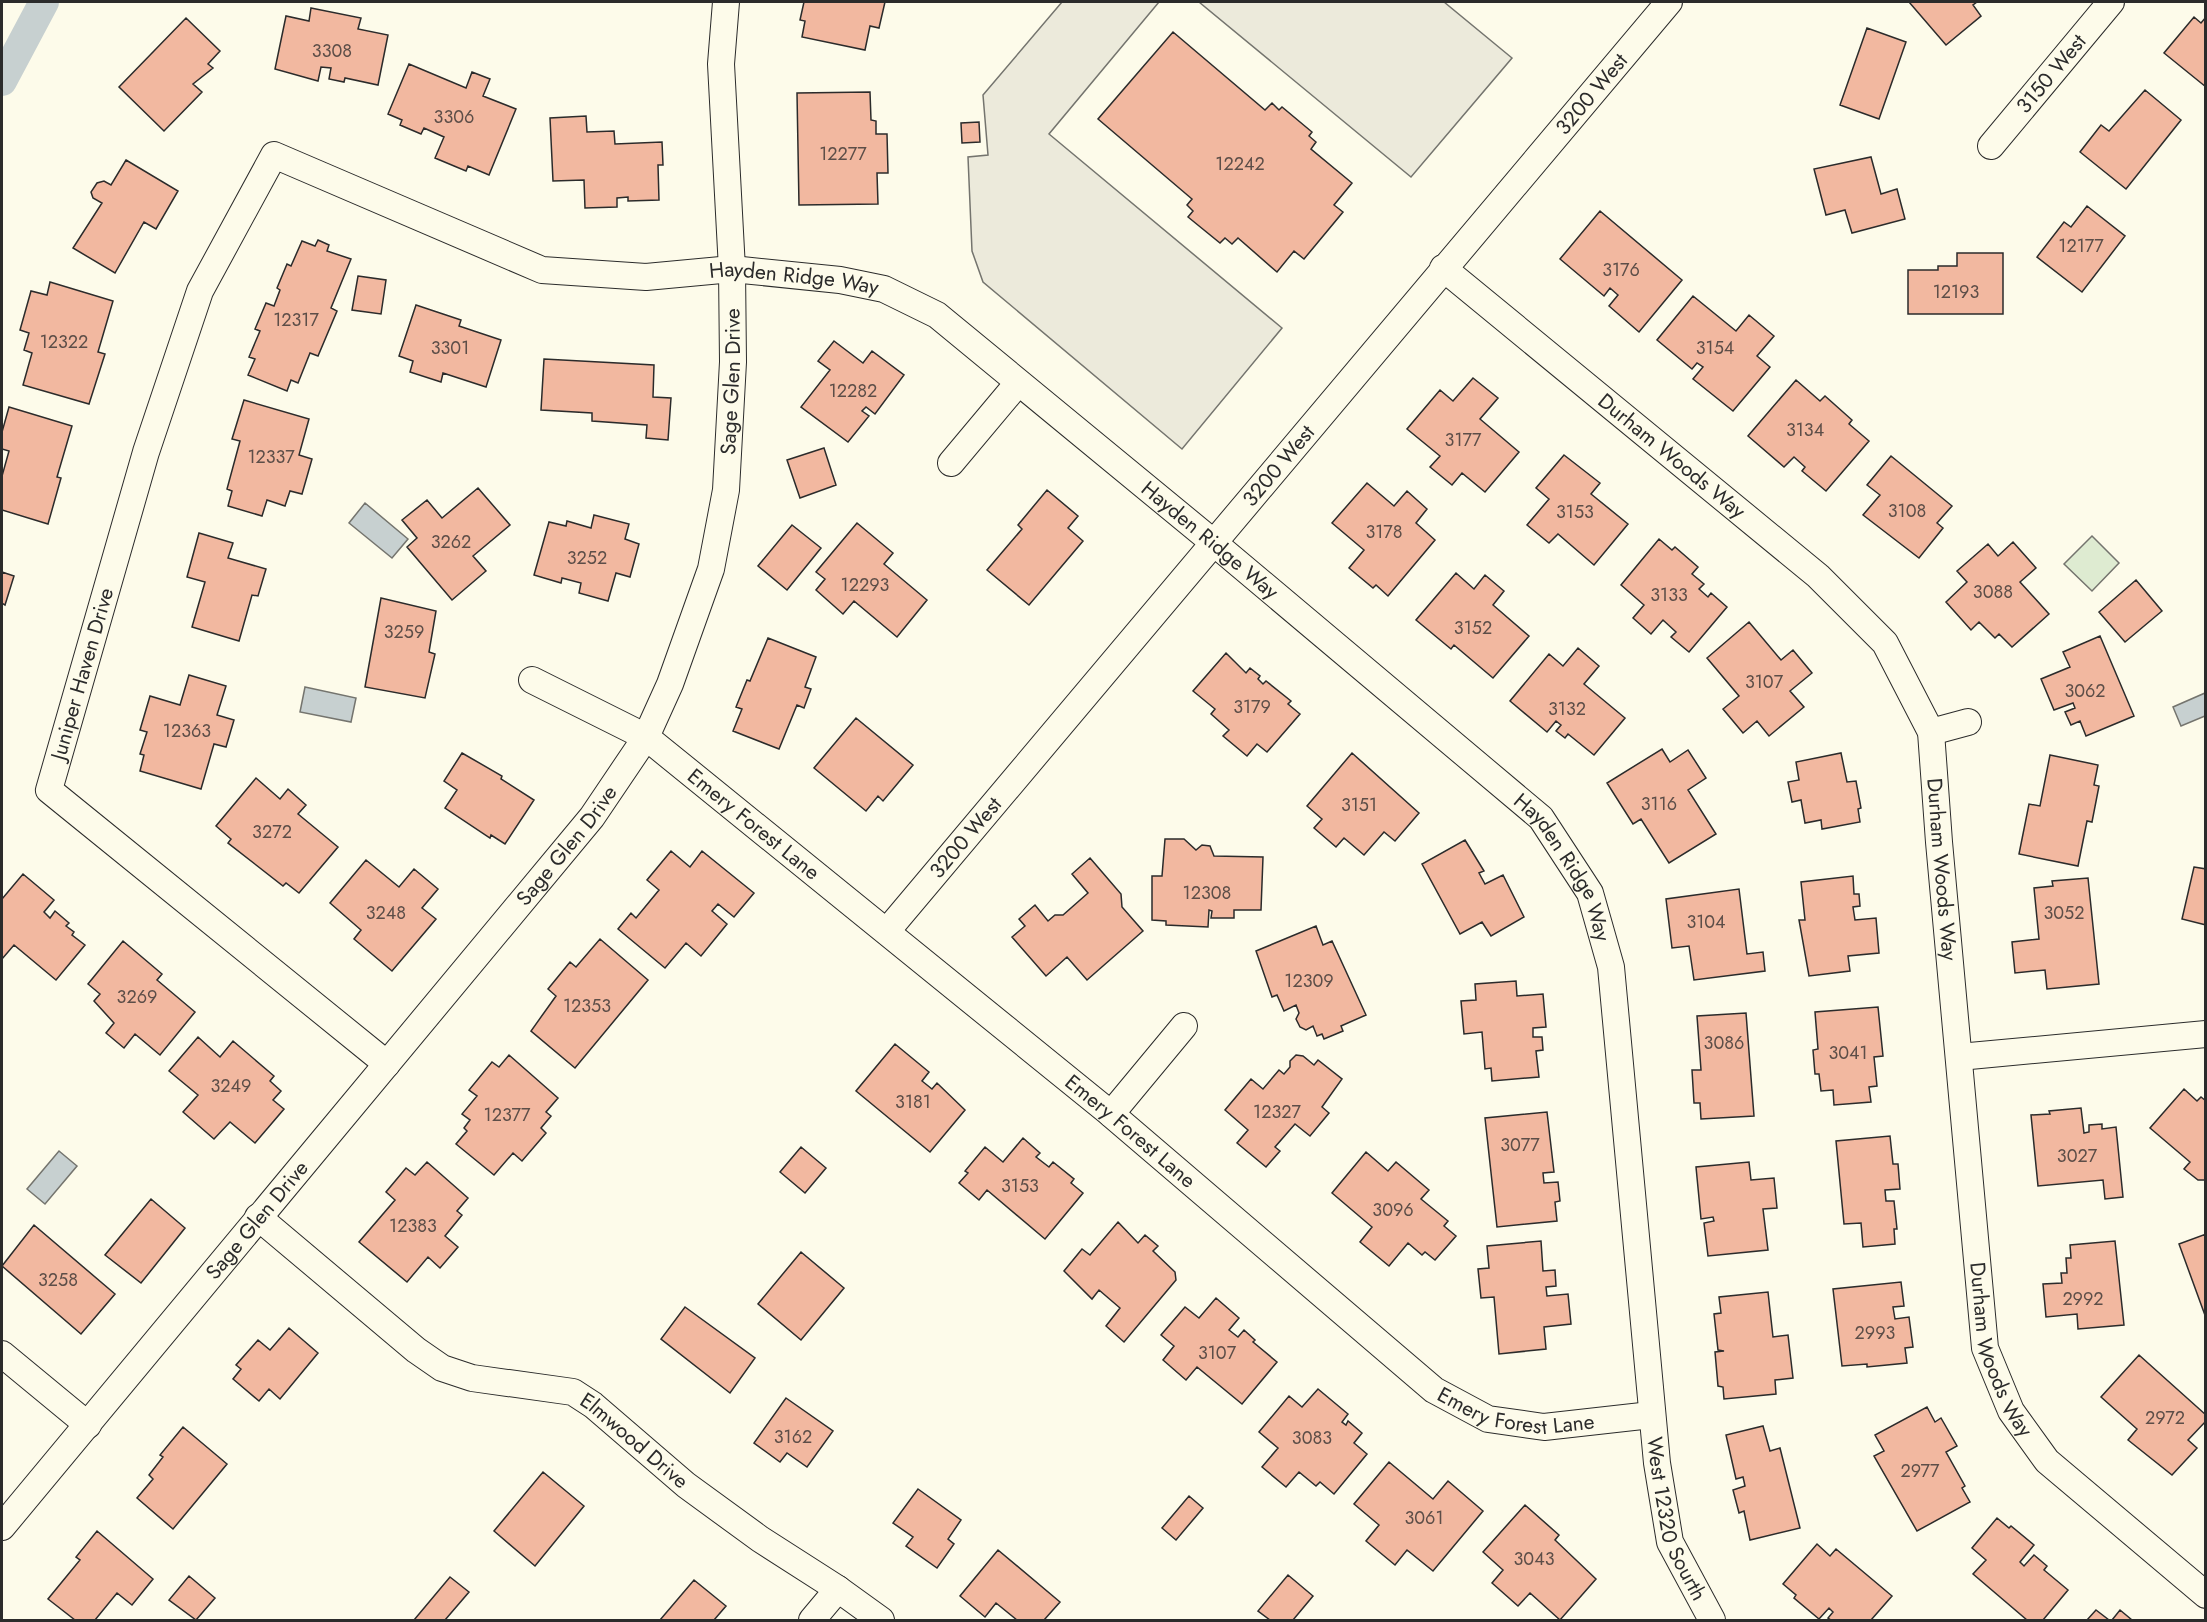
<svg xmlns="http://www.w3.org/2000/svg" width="2207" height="1622" font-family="Jost,sans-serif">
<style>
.green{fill:#deebd1;stroke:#74746e;stroke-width:1.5}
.parking{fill:#eceadb;stroke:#74746e;stroke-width:1.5}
.water{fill:#c7d0d0;stroke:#74746e;stroke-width:1.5}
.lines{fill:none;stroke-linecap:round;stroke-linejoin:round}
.canal{stroke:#c7d0d0;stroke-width:30}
.building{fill:#f2b8a0;stroke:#2b2b2b;stroke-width:1.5}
.street-casing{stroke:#2b2b2b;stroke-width:28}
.street{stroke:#fdfbea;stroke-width:26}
.labels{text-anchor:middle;stroke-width:4.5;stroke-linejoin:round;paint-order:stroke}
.number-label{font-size:18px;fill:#5d4e48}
.street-label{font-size:21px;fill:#2b2b2b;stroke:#fdfbea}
</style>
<rect width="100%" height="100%" fill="#fdfbea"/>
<path class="green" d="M2092 536 2119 563 2092 591 2064 564Z"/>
<path class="parking" d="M1062 2H1159L1049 134 1282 328 1182 449 983 282 972 251 968 157 988 155 983 95Z
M1199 2H1444L1512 58 1411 177Z"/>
<path class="water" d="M365 503 408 539 392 558 349 523Z
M305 687 356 698 351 722 300 712Z
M2205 693V716L2181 726 2173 707Z
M59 1151 77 1166 45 1204 27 1189Z"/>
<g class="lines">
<path class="canal" d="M2 81 44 2"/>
</g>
<path class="building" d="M799 2H885L879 28 870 26 865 50 802 37 805 21 800 20 804 2Z
M1909 2H1977L1973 5 1981 16 1946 45Z
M311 8 361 18 358 29 388 35 378 85 345 78 344 82 329 79 331 68 321 67 318 81 275 69 286 16 309 21Z
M2194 17 2201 23 2206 17V87L2164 53Z
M186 18 220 51 208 64 213 68 193 84 202 92 164 131 119 87Z
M1867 28 1906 42 1879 119 1840 105Z
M1173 32 1265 110 1272 103 1279 110 1282 107 1312 132 1309 136 1316 142 1311 149 1352 183 1334 205 1343 212 1304 259 1294 251 1277 272 1238 238 1232 244 1225 238 1220 243 1188 217 1193 211 1187 205 1192 199 1098 119Z
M409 64 466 88 472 72 490 79 483 96 516 109 489 175 468 166 466 171 435 158 444 137 424 128 421 134 400 125 402 120 388 114Z
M2145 90 2181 120 2126 189 2080 152 2101 125 2109 131Z
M870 92 871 120 876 121V134H887L888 173H877L878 204 799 205 797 93Z
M586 116 587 132 614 131 615 144 662 142 663 165H658L659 200 628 201V197L617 198V207L585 208 584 180 553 181 550 118Z
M979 122 980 142 962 143 961 123Z
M1871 157 1881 194 1897 189 1905 219 1852 233 1845 210 1826 215 1814 169Z
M126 160 178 191 156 229 144 222 115 273 73 248 102 203 93 198 91 192 97 183 104 181 111 185Z
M2087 206 2125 236 2082 292 2037 257 2064 222 2071 227Z
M1600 211 1682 280 1639 332 1609 306 1618 295 1610 288 1604 296 1560 259Z
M318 240 329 245 327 251 351 259 331 308 337 311 318 356 310 353 298 383 291 380 287 391 248 375 255 359 249 357 260 331 255 329 266 303 274 306 280 290 277 288 287 264 291 266 302 241 315 246Z
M1957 253H2003V314H1908V270H1938V266H1957Z
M358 276 386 280 381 314 352 310Z
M50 282 113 301 98 352 105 354 89 404 23 385 32 353 24 350 29 333 20 330 31 291 47 295Z
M1693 296 1736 331 1749 315 1774 336 1757 356 1770 367 1733 411 1693 379 1703 367 1697 363 1692 369 1657 340Z
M416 305 461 320 459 326 501 340 486 387 443 373 441 382 410 372 413 361 399 356Z
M834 341 863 363 872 351 904 375 875 414 866 407 862 411 869 416 848 442 801 407 830 370 818 361Z
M544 359 654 365 653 397 671 398 668 440 646 438 647 425 592 421V413L541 410Z
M1473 378 1498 398 1480 419 1519 452 1485 492 1462 473 1452 485 1430 467 1440 456 1407 429 1440 390 1453 401Z
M1796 380 1820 401 1825 396 1852 420 1849 424 1869 441 1826 491 1802 471 1805 467 1794 457 1784 467 1748 436Z
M244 400 309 419 299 455 312 459 302 494 290 491 285 506 267 500 262 516 228 506 232 491 227 489 240 441 232 439Z
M9 407 72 426 57 477 61 478 48 524 2 510V476L9 451 2 449V432Z
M824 448 836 485 800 498 787 460Z
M1564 455 1600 483 1591 494 1628 524 1594 565 1558 534 1549 543 1527 525 1549 499 1536 488Z
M1891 456 1952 506 1937 523 1943 528 1919 558 1863 515 1880 495 1867 485Z
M1367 483 1394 506 1407 491 1427 509 1416 523 1435 540 1388 596 1376 585 1373 588 1349 568 1364 550 1332 523Z
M478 488 510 525 473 556 486 571 452 600 407 547 417 538 402 520 427 500 442 518Z
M1047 490 1078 516 1068 528 1083 541 1029 605 987 570 1022 529 1018 525Z
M594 515 629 524 625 539 639 544 630 577 616 573 608 601 579 593 581 583 562 578 561 583 534 575 549 522 566 526 567 521 591 528Z
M857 523 893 553 884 564 927 600 897 637 854 601 843 614 816 590 825 579 816 572Z
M792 525 821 548 787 590 758 566Z
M199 533 233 543 228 558 266 569 258 596 252 595 239 641 192 627 205 582 187 577Z
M1659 539 1672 550 1675 547 1698 567 1692 574 1704 584 1699 589 1708 597 1711 593 1727 607 1689 652 1671 637 1676 632 1663 620 1651 634 1633 618 1644 605 1621 585Z
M2013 542 2036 568 2020 582 2049 614 2012 647 1999 634 1995 638 1979 622 1971 630 1946 602 1967 582 1957 571 1988 544 1998 556Z
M2 572 14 576 5 605 2 603Z
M1456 573 1474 589 1485 575 1504 591 1493 605 1529 636 1493 678 1454 645 1451 649 1416 620Z
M2136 580 2162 611 2125 642 2099 612Z
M381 598 436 611 429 652 435 654 425 698 365 687Z
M1749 622 1781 660 1793 650 1812 673 1790 691 1804 707 1769 736 1757 721 1743 733 1723 709 1739 696 1707 658Z
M2100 636 2134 716 2086 736 2080 721 2071 725 2065 712 2075 708 2073 703 2054 710 2041 679 2070 667 2063 652Z
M768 638 816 657 805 687 811 689 804 708 797 705 779 749 733 731 742 709 736 707 747 680 750 681Z
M1578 648 1599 666 1584 684 1625 718 1594 755 1568 734 1565 738 1556 731 1561 725 1556 721 1547 732 1510 701 1549 654 1563 666Z
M1226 653 1246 673 1250 668 1260 676 1258 679 1263 684 1266 681 1291 701 1288 704 1300 714 1267 752 1257 744 1247 756 1223 736 1229 730 1211 714 1215 709 1193 691Z
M189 675 226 686 217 715 234 720 226 747 214 744 201 789 140 771 144 755 140 754 147 732 140 730 150 696 180 705Z
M856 718 913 765 883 801 878 796 866 811 814 768Z
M1662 749 1670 762 1688 750 1706 778 1688 790 1716 834 1669 863 1641 819 1633 824 1607 783Z
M462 753 502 776 501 779 534 800 505 844 491 835 490 838 445 808 457 790 444 781Z
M1352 753 1419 813 1395 841 1384 832 1364 855 1344 838 1336 847 1314 828 1322 819 1307 806Z
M1841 753 1847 782 1856 781 1861 808 1858 809 1860 822 1822 829 1821 820 1805 823 1801 800 1792 802 1788 782 1799 780 1796 762Z
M2050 755 2098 765 2094 785 2099 786 2092 822 2087 821 2078 866 2019 854 2029 804 2040 806Z
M256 778 280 799 288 789 306 805 298 814 338 847 299 893 286 883 283 886 228 843 231 839 216 826Z
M1165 839H1184L1196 850 1202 845 1210 846 1214 856 1263 857 1261 910H1234V918H1211L1212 911 1209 910 1208 927 1166 925V921L1152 920V876H1162Z
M1465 840 1484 871 1479 873 1485 884 1503 875 1524 917 1491 936 1482 922 1460 934 1422 864Z
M671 851 690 867 702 851 754 893 734 917 718 904 712 911 727 924 701 956 686 943 665 968 618 929 631 913 636 918 659 890 647 880Z
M1090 858 1121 894 1122 907 1143 931 1087 980 1067 957 1046 976 1012 937 1025 926 1019 919 1035 905 1048 921 1055 915H1063L1088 893 1072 874Z
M366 860 399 887 414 869 438 889 422 908 436 919 392 971 354 939 361 930 330 903Z
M2194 867 2206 869V925L2182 919Z
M23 874 54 900 44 912 50 918 55 911 69 923 66 926 74 932 72 935 85 945 56 980 14 945 2 959V899Z
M1853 876 1854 894H1859L1860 906 1853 907 1855 920 1876 918 1879 953 1848 956 1850 971 1809 976 1799 920H1805L1801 882Z
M2088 878 2099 984 2047 989 2045 970 2015 973 2012 942 2039 939 2034 888 2053 886 2052 881Z
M1739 889 1747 954 1763 952 1765 971 1694 980 1689 946 1672 948 1666 899Z
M1316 926 1323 945 1332 941 1366 1015 1341 1026 1343 1031 1324 1039 1322 1034 1317 1036 1313 1026 1306 1030 1300 1027 1296 1019 1299 1013 1296 1005 1284 1011 1277 995 1272 997 1256 951Z
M600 939 648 980 575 1068 531 1031 556 996 548 989 570 962 576 967Z
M123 941 162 974 157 980 195 1012 160 1055 135 1034 124 1048 106 1033 114 1023 94 1001 100 994 88 984Z
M1516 981 1517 996 1543 994 1546 1027 1533 1028V1037H1542L1543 1050 1536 1051 1539 1077 1492 1081 1491 1068 1485 1069 1482 1032 1464 1034 1461 1001 1476 1000 1475 984Z
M1878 1007 1883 1056 1874 1057 1877 1086 1869 1087 1871 1102 1834 1105 1833 1090 1821 1091 1819 1074H1815L1813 1050 1818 1049 1815 1012Z
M1746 1013 1754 1116 1701 1119 1700 1103H1694L1692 1070H1701L1697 1016Z
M198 1037 220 1057 233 1041 274 1076 270 1081 281 1091 273 1100 284 1109 255 1143 230 1122 214 1139 183 1112 198 1095 169 1071Z
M895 1044 929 1072 922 1081 932 1089 937 1083 965 1110 930 1152 856 1091Z
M509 1055 558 1098 546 1112 551 1116 541 1128 546 1133 522 1161 513 1153 494 1175 456 1144 467 1131 464 1128 470 1120 462 1114 477 1096 469 1090 492 1062 499 1067Z
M1296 1055 1303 1056 1314 1065 1318 1060 1342 1079 1322 1107 1329 1113 1310 1136 1295 1124 1275 1147 1280 1151 1266 1167 1237 1143 1248 1130 1225 1110 1251 1079 1263 1089 1279 1070 1284 1074 1290 1067V1061Z
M2184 1089 2197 1101 2201 1097 2206 1101V1180H2198L2184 1169 2190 1162 2150 1128Z
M2081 1108 2084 1133 2089 1132V1125L2102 1124V1129L2116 1127 2123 1197 2105 1199 2103 1180 2038 1186 2031 1115 2050 1114 2049 1111Z
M1547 1112 1554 1172 1543 1173 1544 1183 1558 1182 1560 1201 1555 1202 1557 1221 1497 1227 1485 1118Z
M1890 1136 1893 1164H1898L1900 1189 1885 1190 1886 1201H1894L1897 1229H1894L1895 1244 1863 1247 1861 1223 1844 1224 1836 1141Z
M1023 1138 1040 1153 1036 1157 1049 1167 1053 1162 1074 1179 1071 1183 1083 1193 1045 1239 987 1190 979 1200 959 1183 968 1173 965 1171 985 1147 1003 1162Z
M801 1147 826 1168 805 1193 780 1172Z
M1366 1152 1388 1171 1396 1162 1429 1190 1421 1199 1448 1221 1444 1226 1456 1236 1435 1260 1425 1252 1422 1255 1408 1243 1389 1266 1360 1242 1372 1227 1332 1193Z
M427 1162 468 1198 457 1211 462 1215 445 1236 458 1247 440 1268 428 1257 407 1282 359 1242 395 1200 386 1192 406 1168 415 1175Z
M1749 1162 1751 1180 1774 1178 1777 1208 1763 1209 1768 1250 1708 1256 1704 1223 1714 1221 1713 1217 1701 1219 1696 1167Z
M151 1199 185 1228 141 1283 105 1255Z
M1118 1222 1138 1243 1145 1235 1158 1246 1153 1251 1175 1272 1176 1280 1124 1342 1106 1326 1120 1308 1099 1290 1092 1299 1064 1271 1082 1249 1090 1255Z
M34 1225 115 1294 81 1334 2 1266Z
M2206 1234V1318L2179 1244Z
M1541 1241 1543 1271 1555 1270 1556 1286 1546 1287 1547 1296 1568 1294 1571 1324 1544 1327 1546 1349 1499 1354 1494 1297 1481 1298 1478 1269 1489 1268 1487 1246Z
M2115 1241 2124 1325 2078 1329 2077 1314 2046 1317 2043 1284 2062 1283 2061 1273H2067L2066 1258H2071L2070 1245Z
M801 1252 844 1288 801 1340 758 1304Z
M1901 1282 1904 1306 1893 1307 1895 1319 1909 1317 1913 1347 1905 1348 1907 1363 1867 1367V1364L1842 1366 1833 1289Z
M1768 1292 1773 1337 1788 1335 1793 1378 1775 1380 1776 1394 1724 1399 1723 1387 1718 1386 1715 1352 1724 1351 1718 1350 1714 1314 1721 1313 1719 1297Z
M1216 1298 1239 1318 1229 1330 1238 1337 1244 1330 1255 1340 1253 1342 1277 1362 1242 1404 1197 1367 1186 1380 1163 1360 1174 1346 1161 1335 1185 1307 1199 1318Z
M685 1307 755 1358 730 1393 661 1339Z
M289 1328 318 1353 280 1399 269 1389 259 1401 233 1379 241 1369 236 1365 258 1340 270 1350Z
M2139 1355 2206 1415V1421L2188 1440 2197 1448 2172 1475 2128 1440 2137 1429 2101 1397Z
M1318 1389 1348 1414 1342 1422 1346 1425 1348 1421 1362 1433 1354 1443 1367 1454 1334 1494 1320 1482 1316 1486 1299 1472 1286 1487 1262 1467 1278 1448 1259 1432 1289 1396 1302 1407Z
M786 1398 833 1431 807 1467 787 1453 780 1462 754 1443Z
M1927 1407 1935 1422 1941 1418 1957 1446 1946 1452 1965 1486 1962 1488 1970 1502 1917 1531 1874 1456 1884 1451 1875 1435Z
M1763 1426 1770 1451 1780 1448 1800 1528 1750 1540 1744 1511 1739 1513 1733 1490 1745 1486 1743 1477 1736 1479 1726 1435Z
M183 1427 227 1464 173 1529 137 1498 153 1479 149 1475 163 1457 160 1455Z
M1389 1462 1433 1499 1448 1481 1483 1511 1433 1571 1407 1550 1395 1565 1366 1541 1379 1525 1354 1504Z
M543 1472 584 1506 535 1566 494 1531Z
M918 1489 961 1520 948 1539 954 1544 937 1568 906 1546 913 1537 893 1523Z
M1189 1496 1203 1508 1176 1540 1162 1528Z
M1525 1505 1559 1535 1555 1540 1596 1579 1560 1620 1530 1593 1518 1606 1492 1583 1503 1570 1483 1552Z
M1997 1518 2009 1528 2011 1526 2034 1545 2020 1562 2024 1566 2034 1555 2047 1566 2044 1570 2068 1590 2043 1620H2027L1973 1574 1986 1560 1972 1548Z
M97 1531 153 1579 132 1605 117 1593 95 1620H75L48 1599 80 1560 76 1557Z
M1817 1544 1830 1556 1836 1549 1892 1596 1871 1620H1831L1828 1618 1833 1612 1829 1608 1819 1619 1794 1598 1796 1595 1783 1584Z
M998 1550 1060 1602 1044 1620H1017L996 1603 985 1617 960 1596Z
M1288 1575 1313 1596 1293 1620H1270L1258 1611Z
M189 1576 215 1598 196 1620 169 1600Z
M450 1577 469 1592 445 1620H414Z
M694 1580 726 1606 714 1620H660Z
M2096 1610 2109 1620H2087Z
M2120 1610 2132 1620H2112Z"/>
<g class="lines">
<g class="street-casing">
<g id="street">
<path id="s1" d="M1991 146 2111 2"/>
<path id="s2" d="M1443 268 1818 576 1885 643 1931 732 1939 842 1985 1348 2011 1411 2047 1461 2206 1595"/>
<path d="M951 463 1018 383"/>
<path id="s3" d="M532 680 646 737 1111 1114 1434 1390 1488 1419 1544 1427 1651 1415"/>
<path d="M1931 732 1968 722"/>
<path id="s4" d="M887 931 1669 2"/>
<path d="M1959 1057 2206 1034"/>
<path id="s5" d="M387 1064 49 790 146 452 200 291 274 155 542 270 646 277 732 269 840 280 884 289 937 315 1214 543 1541 818 1590 893 1611 967 1657 1463 1670 1542 1712 1620"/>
<path d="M1111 1114 1184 1026"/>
<path id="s6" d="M258 1217 416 1350 442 1368 472 1378 573 1392 593 1405 686 1485 760 1539 838 1589 881 1620"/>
<path d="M2 1354 88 1425"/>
<path id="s7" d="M2 1527 592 817 646 737 670 684 711 569 726 490 733 362 732 269 721 64 726 2"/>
<path d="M812 1620 838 1589"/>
</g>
</g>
<use href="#street" class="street"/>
</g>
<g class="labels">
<g class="number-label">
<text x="332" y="57">3308</text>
<text x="454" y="123">3306</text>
<text x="843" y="160">12277</text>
<text x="1240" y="170">12242</text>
<text x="2081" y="252">12177</text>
<text x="1621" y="276">3176</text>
<text x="1956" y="298">12193</text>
<text x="296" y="326">12317</text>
<text x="64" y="348">12322</text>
<text x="450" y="354">3301</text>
<text x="1715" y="354">3154</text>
<text x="853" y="397">12282</text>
<text x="1805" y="436">3134</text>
<text x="1463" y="446">3177</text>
<text x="271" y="463">12337</text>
<text x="1907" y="517">3108</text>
<text x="1575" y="518">3153</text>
<text x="1384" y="538">3178</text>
<text x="451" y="548">3262</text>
<text x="587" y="564">3252</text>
<text x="865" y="591">12293</text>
<text x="1993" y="598">3088</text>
<text x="1669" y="601">3133</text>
<text x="1473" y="634">3152</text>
<text x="404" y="638">3259</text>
<text x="1764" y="688">3107</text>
<text x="2085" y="697">3062</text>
<text x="1252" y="713">3179</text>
<text x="1567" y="715">3132</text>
<text x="187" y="737">12363</text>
<text x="1659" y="810">3116</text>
<text x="1359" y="811">3151</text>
<text x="272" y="838">3272</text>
<text x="1207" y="899">12308</text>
<text x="386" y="919">3248</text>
<text x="2064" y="919">3052</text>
<text x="1706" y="928">3104</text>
<text x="1309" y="987">12309</text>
<text x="137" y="1003">3269</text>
<text x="587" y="1012">12353</text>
<text x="1724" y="1049">3086</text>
<text x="1848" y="1059">3041</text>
<text x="231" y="1092">3249</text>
<text x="913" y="1108">3181</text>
<text x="1277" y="1118">12327</text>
<text x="507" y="1121">12377</text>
<text x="1520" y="1151">3077</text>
<text x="2077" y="1162">3027</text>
<text x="1020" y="1192">3153</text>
<text x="1393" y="1216">3096</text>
<text x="413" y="1232">12383</text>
<text x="58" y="1286">3258</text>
<text x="2083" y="1305">2992</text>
<text x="1875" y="1339">2993</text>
<text x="1217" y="1359">3107</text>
<text x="2165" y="1424">2972</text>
<text x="793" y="1443">3162</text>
<text x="1312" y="1444">3083</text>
<text x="1920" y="1477">2977</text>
<text x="1424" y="1524">3061</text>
<text x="1534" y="1565">3043</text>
</g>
<g class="street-label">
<text dy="7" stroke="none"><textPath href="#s1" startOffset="94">3150 West</textPath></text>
<text dy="7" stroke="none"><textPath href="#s4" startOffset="1094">3200 West</textPath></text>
<text dy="7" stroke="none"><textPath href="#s5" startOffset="1656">Hayden Ridge Way</textPath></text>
<text dy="7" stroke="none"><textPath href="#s7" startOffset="1389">Sage Glen Drive</textPath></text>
<text dy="7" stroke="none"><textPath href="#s2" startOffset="296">Durham Woods Way</textPath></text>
<text dy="7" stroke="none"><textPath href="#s4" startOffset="608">3200 West</textPath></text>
<text dy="7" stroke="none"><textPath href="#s5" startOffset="2160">Hayden Ridge Way</textPath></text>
<text dy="7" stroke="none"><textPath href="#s5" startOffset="556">Juniper Haven Drive</textPath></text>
<text dy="7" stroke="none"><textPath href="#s3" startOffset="266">Emery Forest Lane</textPath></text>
<text dy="7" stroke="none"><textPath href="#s4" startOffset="122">3200 West</textPath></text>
<text dy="7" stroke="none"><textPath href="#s7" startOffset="885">Sage Glen Drive</textPath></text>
<text dy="7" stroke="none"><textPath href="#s2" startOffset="818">Durham Woods Way</textPath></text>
<text dy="7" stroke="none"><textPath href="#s5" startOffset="2646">Hayden Ridge Way</textPath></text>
<text dy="7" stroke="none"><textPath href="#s3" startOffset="752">Emery Forest Lane</textPath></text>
<text dy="7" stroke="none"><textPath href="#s7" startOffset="399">Sage Glen Drive</textPath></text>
<text dy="7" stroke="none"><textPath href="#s2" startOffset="1304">Durham Woods Way</textPath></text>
<text dy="7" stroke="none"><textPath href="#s3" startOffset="1238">Emery Forest Lane</textPath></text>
<text dy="7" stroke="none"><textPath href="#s6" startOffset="450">Elmwood Drive</textPath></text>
<text dy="7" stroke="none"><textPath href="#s5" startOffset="3316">West 12320 Sourth</textPath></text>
</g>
</g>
<rect width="2207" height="1622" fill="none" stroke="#2b2b2b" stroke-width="6"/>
</svg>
